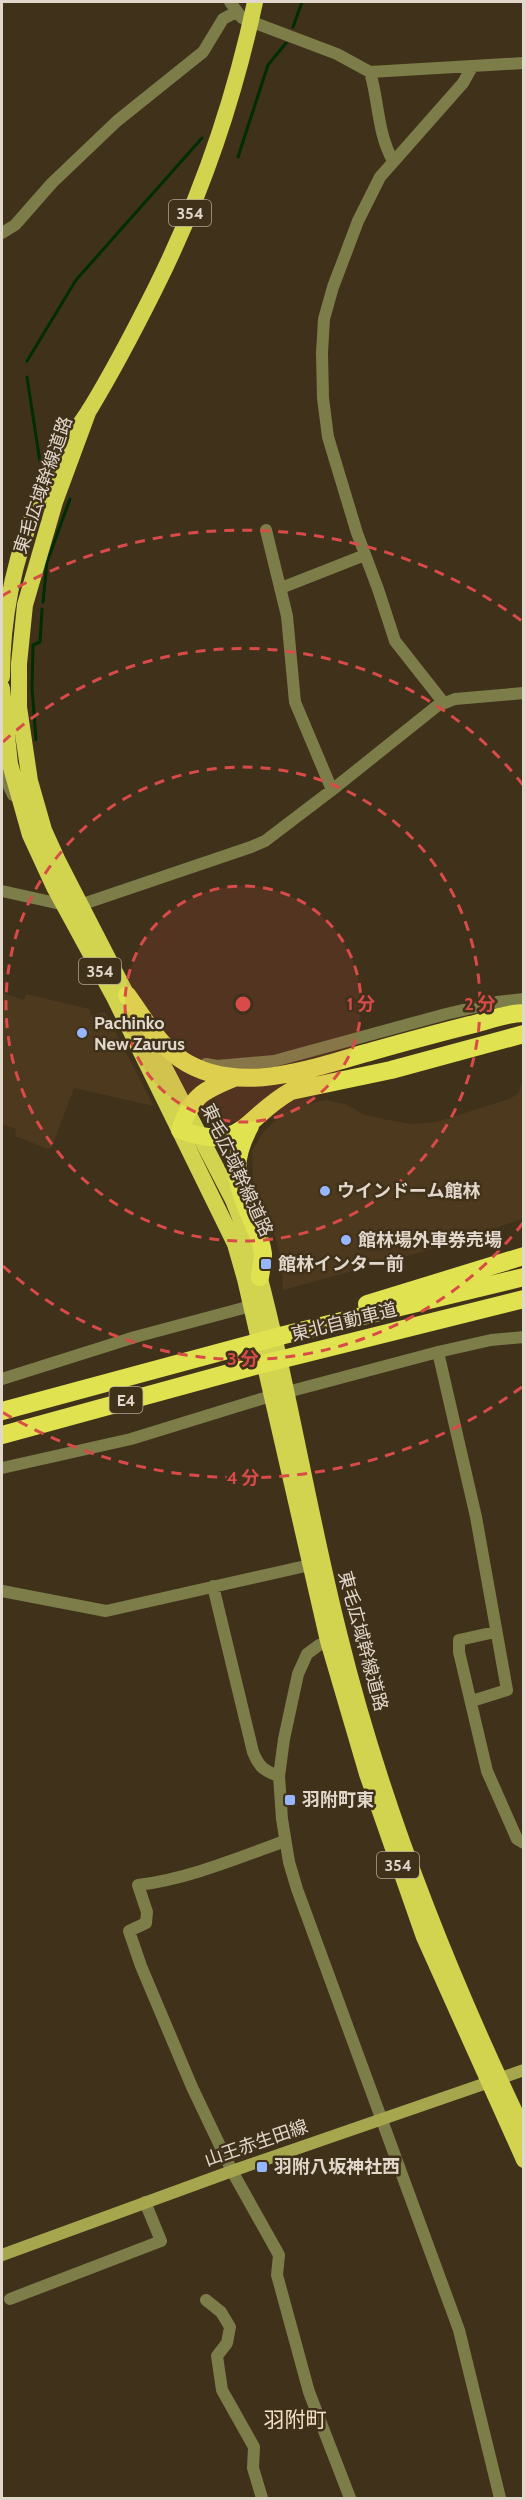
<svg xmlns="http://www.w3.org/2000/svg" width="525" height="2500" font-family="Cabin,'Noto Sans JP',sans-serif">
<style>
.built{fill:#4d3a1e}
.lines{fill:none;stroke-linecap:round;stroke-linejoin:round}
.stream{stroke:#012d04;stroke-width:3}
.minor{stroke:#7c7d48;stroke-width:12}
.tertiary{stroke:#7c7d48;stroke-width:12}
.secondary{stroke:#a5a64e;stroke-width:12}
.trunk{stroke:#d2d44f;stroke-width:16}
.motorway{stroke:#e1e24f;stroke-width:18}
.ring{fill:none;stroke:#d84b48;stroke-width:3;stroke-dasharray:10 8}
.poi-dot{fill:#96b6fd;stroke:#40311b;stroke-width:2}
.labels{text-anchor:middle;stroke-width:5;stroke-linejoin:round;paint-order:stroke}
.shield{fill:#40311b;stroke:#b1a596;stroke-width:1.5}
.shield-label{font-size:16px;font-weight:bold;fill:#e1d7ca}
.street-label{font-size:18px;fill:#e1d7ca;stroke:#40311b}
.poi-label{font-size:18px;font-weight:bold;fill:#e1d7ca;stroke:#40311b;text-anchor:start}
.quarter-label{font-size:21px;fill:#f3dfc5;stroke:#40311b}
.centre{fill:#d84b48;stroke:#40311b;stroke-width:3}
.ring-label{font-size:18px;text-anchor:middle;font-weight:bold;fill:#d84b48;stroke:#40311b;stroke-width:5;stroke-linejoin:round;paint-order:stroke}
</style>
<rect width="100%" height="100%" fill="#40311b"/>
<path class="built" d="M2 993 24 1000 26 994 89 1009 91 1015 105 1012 154 1106 74 1088 52 1147 48 1149 15 1136 16 1129 2 1124Z
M523 1080V1219L418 1253 283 1290 282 1266 275 1236 253 1181 252 1151 262 1134 271 1125 282 1115 298 1106 326 1100 345 1104 365 1115 388 1120 413 1124 436 1122 509 1099 518 1094Z"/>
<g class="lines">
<path class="stream" d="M293 27 302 2
M238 157 268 65 286 43
M27 361 76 280 202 138
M27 377 40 462
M43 602 47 562 70 499
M36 740 32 688 33 645 40 642 42 609"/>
<path class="minor" d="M230 2 242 18 337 54 370 72 524 63
M370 72C379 102 377 132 393 161
M2 233 15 225 52 183 117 121 203 52 223 19 236 12
M266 530 287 616 295 702 332 790
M281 588 365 555
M443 702 395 641 378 589 357 533 328 437 323 398 322 353 324 319 333 287 358 221 380 177 463 83 472 67
M2 891 65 905H80L251 847 265 841 332 790 437 706 455 699 524 693
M206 1064 217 1066 274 1061 446 1014 497 1002 524 999
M438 1352 476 1517 507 1690 472 1701
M2 1379 135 1337 251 1306
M213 1586 253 1752C259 1767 264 1771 279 1776
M2 1591 106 1611 310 1565
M495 1632 459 1640V1652L487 1771 517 1839 524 1843
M285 1841C238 1858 188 1879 138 1885L147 1912 146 1923 129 1931 141 1966 192 2087 232 2171 279 2255 277 2275 309 2392 350 2498
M10 2299 161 2241 145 2202
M206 2300 221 2312 230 2327 227 2343 217 2356 222 2390 254 2447 253 2468 262 2498"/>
<path class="tertiary" d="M2 772 13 795
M2 1468 131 1439 261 1399 438 1352 491 1340 524 1337
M336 1640 319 1645 307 1654 298 1674 284 1739 279 1776 282 1819 289 1862 297 1889 459 2330 500 2498"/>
<path class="secondary" d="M2 2255 232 2171 524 2070"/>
<path class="trunk" d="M89 410 55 502 25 605 19 664V707L30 781 44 830 58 861 133 1007
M2 677C2 600 22 527 58 459 67 441 79 426 90 409 113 371 135 329 155 289 200 199 234 100 255 2
M2 688 10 764 30 835 54 887 115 999 235 1244 245 1279 328 1641 367 1774 424 1937 524 2160
M145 1030 233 1200 251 1245C287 1374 307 1507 340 1637 382 1807 448 1973 524 2131"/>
<path class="motorway" d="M127 995C142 1015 157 1043 179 1058 236 1098 312 1068 373 1051 405 1042 438 1033 470 1025 487 1021 506 1013 524 1013
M234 1078C202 1091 192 1096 180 1130 245 1153 243 1118 291 1091L391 1070 524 1034
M250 1126C229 1165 236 1184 253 1223 257 1232 262 1243 263 1254 263 1261 261 1270 260 1277
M367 1304 524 1256
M2 1411 284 1335 524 1277
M2 1435 251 1367 524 1299"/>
</g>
<circle cx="243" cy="1004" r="118" fill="#d84b48" fill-opacity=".12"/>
<g class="ring">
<circle cx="243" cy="1004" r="118"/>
<circle cx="243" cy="1004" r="237"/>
<path d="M523 1223A355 355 0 0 1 3 1266M3 742A355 355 0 0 1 523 785"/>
<path d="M522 1387A474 474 0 0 1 2 1412M2 596A474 474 0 0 1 522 621"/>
</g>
<g class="poi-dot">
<circle cx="82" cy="1033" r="6"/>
<circle cx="325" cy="1191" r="6"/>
<circle cx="346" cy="1240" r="6"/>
<rect x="260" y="1258" width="12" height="12" rx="3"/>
<rect x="284" y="1794" width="12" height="12" rx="3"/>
<rect x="256" y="2161" width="12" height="12" rx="3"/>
</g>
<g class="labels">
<g class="shield">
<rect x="169" y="200" width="42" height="26" rx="4.5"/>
<rect x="79" y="958" width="42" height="26" rx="4.5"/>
<rect x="109.5" y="1387" width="33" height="26" rx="4.5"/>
<rect x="377" y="1852" width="42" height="26" rx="4.5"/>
</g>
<g class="shield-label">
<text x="190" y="219">354</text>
<text x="100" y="977">354</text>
<text x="126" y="1406">E4</text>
<text x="398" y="1871">354</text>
</g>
<g class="street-label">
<text transform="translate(43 485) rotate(-71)" y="6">東毛広域幹線道路</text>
<text transform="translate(237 1170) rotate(65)" y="6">東毛広域幹線道路</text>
<text transform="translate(344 1322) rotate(-14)" y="6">東北自動車道</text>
<text transform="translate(363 1641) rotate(75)" y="6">東毛広域幹線道路</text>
<text transform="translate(256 2143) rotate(-19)" y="6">山王赤生田線</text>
</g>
<g class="poi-label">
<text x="94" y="1029">Pachinko<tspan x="94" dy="21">New Zaurus</tspan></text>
<text x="337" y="1197">ウインドーム館林</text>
<text x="358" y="1246">館林場外車券売場</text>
<text x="278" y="1270">館林インター前</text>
<text x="302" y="1806">羽附町東</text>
<text x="274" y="2173">羽附八坂神社西</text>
</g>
<g class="quarter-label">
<text x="295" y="2427">羽附町</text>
</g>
</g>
<circle cx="243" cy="1004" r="9" class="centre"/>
<g class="ring-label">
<text x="361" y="1010">1 分</text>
<text x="480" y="1010">2 分</text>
<text x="243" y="1365">3 分</text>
<text x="243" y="1484">4 分</text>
</g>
<rect width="525" height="2500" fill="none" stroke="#e1d7ca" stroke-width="6"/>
</svg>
